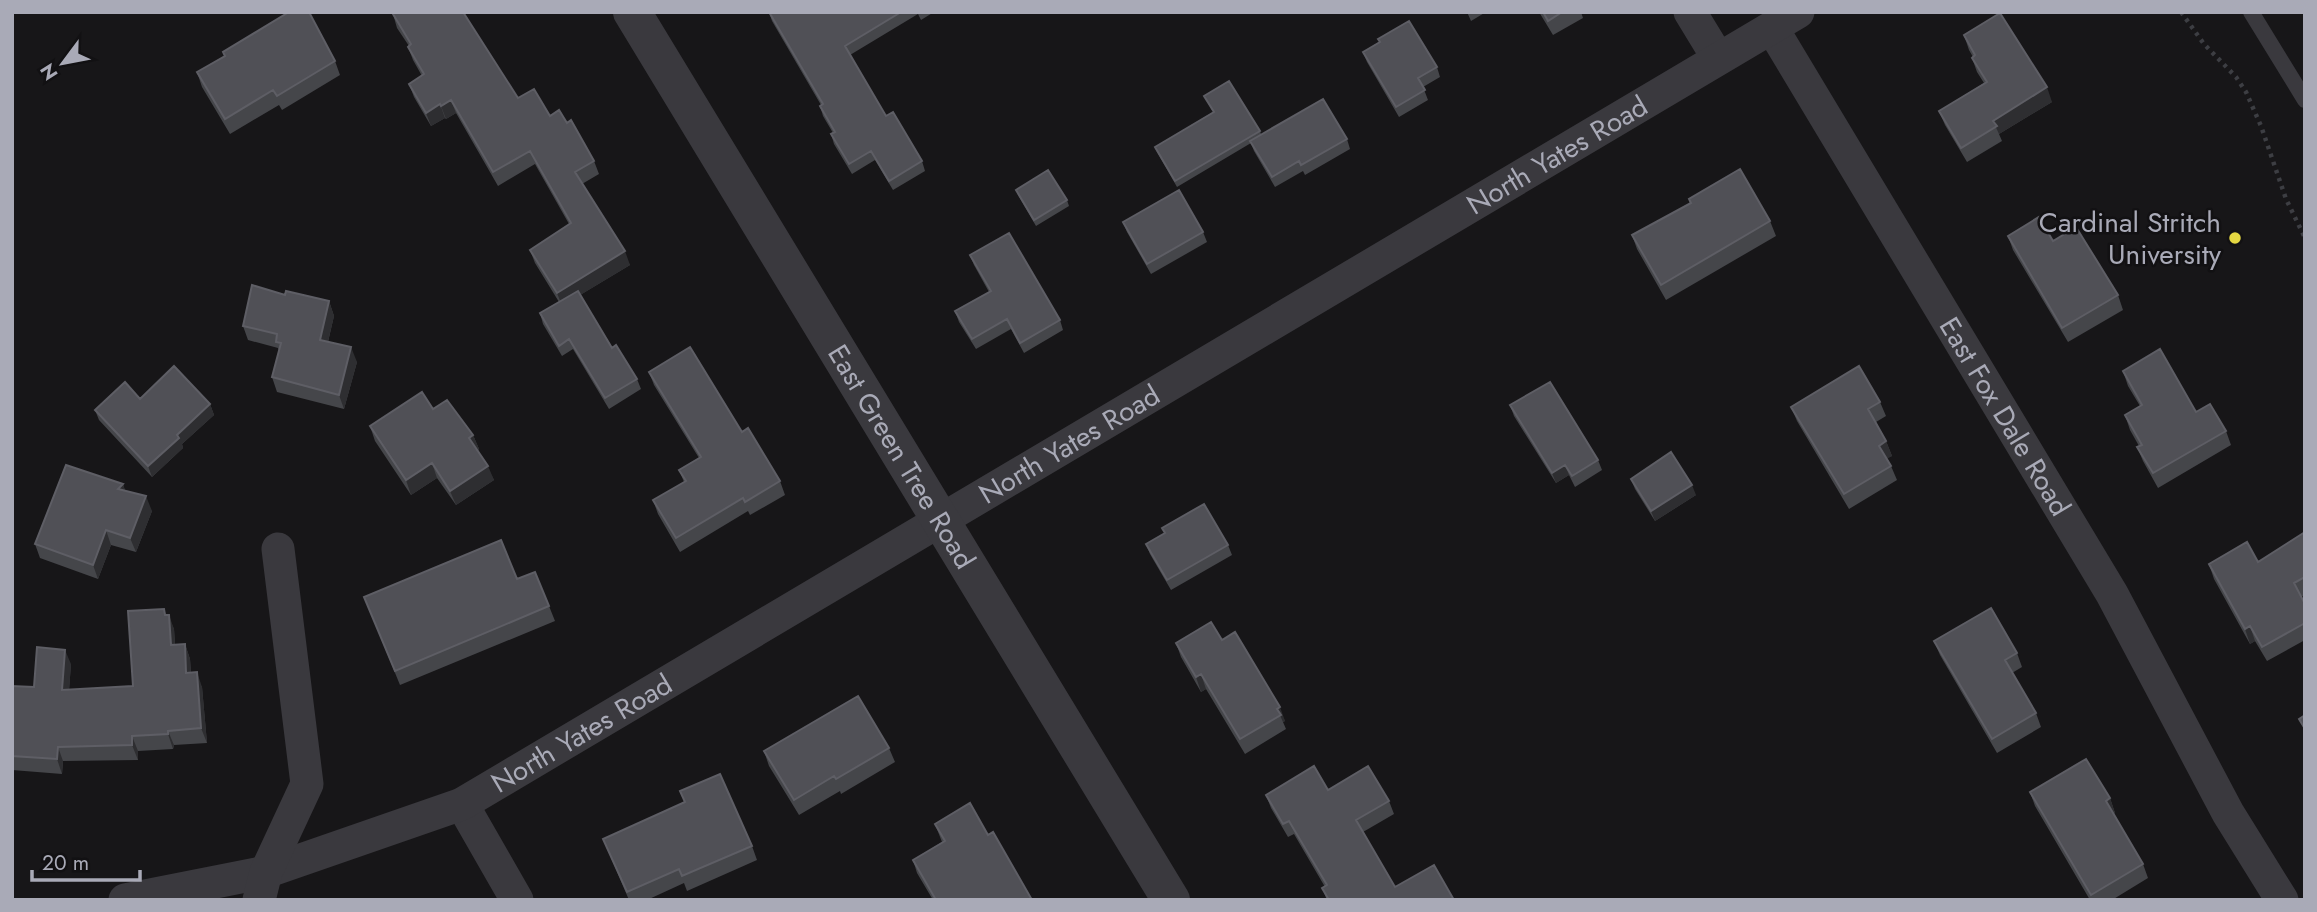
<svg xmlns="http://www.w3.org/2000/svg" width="2317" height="912" font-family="Jost,sans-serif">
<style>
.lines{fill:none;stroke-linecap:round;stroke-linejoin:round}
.path{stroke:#3d3e43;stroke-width:4.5;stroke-dasharray:3.5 5;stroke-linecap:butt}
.service{stroke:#3a393e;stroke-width:16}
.minor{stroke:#3a393e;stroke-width:33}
.tertiary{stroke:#3a393e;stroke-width:38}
.wall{fill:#45464a}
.shaded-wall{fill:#2e2e31}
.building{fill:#505056;stroke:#5e5e65;stroke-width:2}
.poi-dot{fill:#e4d742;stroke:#121113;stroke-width:2.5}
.labels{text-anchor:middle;stroke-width:5;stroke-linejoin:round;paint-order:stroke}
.street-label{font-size:28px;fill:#a9aab7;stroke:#121113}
.poi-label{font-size:28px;fill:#a9aab7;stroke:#121113;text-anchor:end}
</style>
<rect width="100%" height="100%" fill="#171618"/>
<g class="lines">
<path class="path" d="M2181 12 2204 44 2236 77 2246 92 2261 126 2286 199 2305 238"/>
<path class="service" d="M2251 12 2305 100"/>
<g class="minor">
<path d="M1690 12 1718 58"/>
<path id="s1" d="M1772 28 2112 594 2228 813 2282 900"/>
<path d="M462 804 517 900"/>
<path id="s2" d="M125 900 266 872 462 804 1798 12"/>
<path d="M259 900 266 872 307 784 278 549"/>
</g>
<path class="tertiary" id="s3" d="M632 12 1171 900"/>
</g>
<path class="wall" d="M769 12H934L921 20 918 14 850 55 886 116 922 161 925 171 893 190 875 160 852 174 834 144 831 134 833 133 823 116 820 106 821 105 772 21Z
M1467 12H1486L1471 21Z
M1539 12H1581L1583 18 1553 35Z
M393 14 518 98 550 116 567 123 594 161 599 174 582 184 630 265 580 295 612 348 637 379 641 389 609 409 573 349 562 356 543 324 540 313 559 302 535 263 530 250 569 224 535 164 498 186 456 113 446 119 445 118 431 126 414 97 409 84 422 76 413 60 408 47 409 46 397 28Z
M1964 35 2052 102 1999 134 2002 141 1967 162 1945 125 1939 111 1984 83 1977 72 1972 58 1973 57 1969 50Z
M1378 39 1437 67 1440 77 1423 87 1428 100 1399 117 1367 62 1363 52 1379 42Z
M223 52 335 61 340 75 282 110 279 105 230 134 202 87 197 72 224 56Z
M1204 96 1260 131 1261 134 1347 139 1350 149 1305 175 1303 171 1275 187 1254 151 1251 143 1177 187 1157 152 1155 147 1213 112Z
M1016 190 1067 200 1069 206 1036 226 1018 195Z
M1689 199 1770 221 1776 236 1666 300 1637 249 1632 235 1690 203Z
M1123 222 1203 232 1207 242 1151 274 1127 232Z
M2008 236 2053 241 2118 295 2123 310 2068 342 2013 250Z
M970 255 1060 320 1063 330 1024 353 1011 329 976 349 959 322 955 311 989 292 974 265Z
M285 295 329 301 334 316 328 342 357 362 344 409 277 392 272 377 279 350 278 348 248 340 243 326Z
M2123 371 2196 412 2226 431 2231 445 2158 488 2143 461 2137 447 2139 446 2130 430 2125 415 2140 406 2128 386Z
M649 372 742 432 780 481 785 495 750 515 748 511 680 552 658 514 653 500 684 482 679 470 699 458 654 385Z
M140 399 210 404 214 415 182 444 183 448 152 477 99 420 95 410Z
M1880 402 1886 416 1876 422 1886 441 1892 456 1887 458 1891 466 1897 480 1849 509 1797 421 1791 407Z
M1510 405 1598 460 1602 470 1575 487 1569 475 1556 483 1514 416Z
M433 409 473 435 479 449 478 450 494 480 456 505 437 478 411 495 375 441 370 426Z
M1631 479 1696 495 1655 521 1635 489Z
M123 484 125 491 152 511 136 552 111 545 98 579 40 558 35 544Z
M1162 528 1228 545 1232 555 1171 590 1150 554 1146 544 1165 534Z
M2305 532V595L2301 597 2305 604V640L2267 661 2255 641 2250 644 2214 579 2209 564 2258 562Z
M517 579 549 606 555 621 400 685 364 597Z
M167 615 174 629 175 645 185 644 190 659 191 673 202 687 207 743 174 745 173 749 138 751V760L63 761 62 774 12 770V686L34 687 71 664 69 690 133 686Z
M1235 632 1285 721 1283 722 1286 729 1245 754 1206 689 1201 692 1181 657 1176 643 1222 640Z
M1934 641 2017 653 2022 667 2012 673 2036 713 2041 727 1997 753 1940 655Z
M889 748 895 762 841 794 840 791 799 815 769 766 764 751Z
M1328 790 1389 801 1394 814 1363 832 1395 887 1454 900H1327L1322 888 1325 887 1294 834 1288 837 1271 808 1266 795Z
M680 791 752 846 757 860 687 891 684 883 647 900H629L603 839 685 803Z
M2030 792 2110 798 2115 813 2113 814 2143 864 2148 878 2112 900H2090L2035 806Z
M935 824 988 835 1032 900H933L917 873 913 860 942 842Z"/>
<path class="shaded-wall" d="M2047 87 2052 102 1999 134 1993 121Z
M451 100 456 113 446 119 441 106Z
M440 104 445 118 431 126 426 113Z
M625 251 630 265 562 306 557 293Z
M329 301 334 316 325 354 320 340Z
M351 347 357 362 344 409 339 395Z
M210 404 214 415 182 444 183 448 152 477 148 466 177 435Z
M473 435 479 449 475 452 469 438Z
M1886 441 1892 456 1885 460 1879 446Z
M432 463 437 478 411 495 406 480Z
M1565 465 1569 475 1556 483 1552 473Z
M488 466 494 480 456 505 450 491Z
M123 484 128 499 118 489Z
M1692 485 1696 495 1655 521 1651 511Z
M146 496 152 511 136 552 130 538Z
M106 530 111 545 98 579 93 565Z
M164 609 169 623V615L174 629 176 660 171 645Z
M2250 626 2255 641 2250 644 2245 629Z
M185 644 190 659 192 688 186 673Z
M65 650 71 664 68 705 62 690Z
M197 672 202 687 207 743 201 728Z
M1201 674 1206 689 1201 692 1196 677Z
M1280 707 1285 721 1283 722 1277 709Z
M168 731 174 745 173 749 168 734Z
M132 736 138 751V760L132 745Z
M58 747 63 761 62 774 57 759Z
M2110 798 2115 813 2111 815 2106 801Z"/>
<path class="building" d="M289 12H309L335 61 277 96 273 90 225 119 197 72 225 56 223 52Z
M396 12H463L518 98 534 89 550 116 559 110 567 123 571 120 594 161 575 172 625 251 557 293 530 250 571 223 530 151 493 172 451 100 441 106 440 104 426 113 409 84 424 74 408 47 411 44 393 14Z
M769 12H901L845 46 886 116 893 112 922 161 889 181 871 151 849 164 831 134 835 132 820 106 823 104Z
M1543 12H1562L1548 21Z
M2000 13 2047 87 1993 121 1997 126 1961 148 1939 111 1987 82 1972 58 1975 55 1964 35Z
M1409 21 1437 67 1418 78 1425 90 1396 107 1363 52 1380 42 1378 39Z
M1229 81 1260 131 1175 181 1155 147 1214 112 1204 96Z
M1323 99 1347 139 1301 165 1299 161 1272 177 1250 141Z
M1740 169 1770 221 1661 285 1632 235 1691 203 1689 199Z
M1048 170 1067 200 1034 220 1016 190Z
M1179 190 1203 232 1147 264 1123 222Z
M2039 217 2053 241 2076 227 2118 295 2062 328 2008 236Z
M1009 233 1060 320 1020 343 1007 319 972 339 955 311 991 291 970 255Z
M252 285 285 295 286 291 329 301 320 340 351 347 339 395 272 377 281 343 276 342 277 334 243 326Z
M578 291 612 348 616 345 637 379 605 398 569 339 559 346 540 313Z
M690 347 742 432 748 428 780 481 745 502 743 498 676 538 653 500 686 481 679 470 701 457 649 372Z
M2160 349 2196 412 2210 404 2226 431 2153 473 2137 447 2142 445 2125 415 2142 405 2123 371Z
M174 366 210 404 177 435 179 438 148 466 95 410 125 382 140 399Z
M1859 366 1880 402 1868 409 1886 441 1879 446 1891 466 1844 494 1791 407Z
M1550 382 1598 460 1572 476 1565 465 1552 473 1510 405Z
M422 392 433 409 447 400 473 435 469 438 488 466 450 491 432 463 406 480 370 426Z
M1671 452 1692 485 1651 511 1631 479Z
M66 465 123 484 118 489 146 496 130 538 106 530 93 565 35 544Z
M1204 504 1228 545 1167 580 1146 544 1165 533 1162 528Z
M2305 532V577L2294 583 2305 604V623L2262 647 2250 626 2245 629 2209 564 2247 542 2258 562Z
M501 540 517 579 535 572 549 606 395 671 364 597Z
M1991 608 2017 653 2005 660 2036 713 1992 739 1934 641Z
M164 609 165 615H169L171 645 185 644 186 673 197 672 201 728 168 731V734L132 736V745L58 747 57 759 12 756V686L34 687 37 647 65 650 62 690 133 686 128 611Z
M1211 622 1222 640 1235 632 1280 707 1277 709 1281 715 1240 739 1201 674 1196 677 1176 643Z
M858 696 889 748 836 779 834 776 794 800 764 751Z
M2305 715V729L2299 719Z
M2086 759 2110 798 2106 801 2143 864 2091 895 2030 792Z
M1314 766 1328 790 1368 766 1389 801 1356 820 1395 887 1434 865 1454 900H1329L1322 888 1327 885 1289 821 1283 824 1266 795Z
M720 774 752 846 682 876 679 869 627 892 603 839 685 802 680 791Z
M970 803 988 835 993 832 1032 900H936L913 860 945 841 935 824Z"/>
<circle class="poi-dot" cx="2235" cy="238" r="7"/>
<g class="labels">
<g class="street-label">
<text dy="10" stroke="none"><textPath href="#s2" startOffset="1624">North Yates Road</textPath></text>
<text dy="10" stroke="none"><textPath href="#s1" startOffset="453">East Fox Dale Road</textPath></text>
<text dy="10" stroke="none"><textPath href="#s2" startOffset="1057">North Yates Road</textPath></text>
<text dy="10" stroke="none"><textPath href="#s3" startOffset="520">East Green Tree Road</textPath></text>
<text dy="10" stroke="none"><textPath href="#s2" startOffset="490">North Yates Road</textPath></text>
</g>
<g class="poi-label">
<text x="2221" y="232">Cardinal Stritch<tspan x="2221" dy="32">University</tspan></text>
</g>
</g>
<rect width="2317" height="912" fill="none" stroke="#a9aab7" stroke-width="28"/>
<g transform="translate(63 63) rotate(238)" stroke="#121113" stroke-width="5" paint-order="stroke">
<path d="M0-5L12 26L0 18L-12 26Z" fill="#a9aab7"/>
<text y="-10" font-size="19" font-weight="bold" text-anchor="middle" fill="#a9aab7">N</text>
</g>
<path d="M32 870v10h108v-10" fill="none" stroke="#a9aab7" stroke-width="3.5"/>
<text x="42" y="870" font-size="21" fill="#a9aab7" stroke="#121113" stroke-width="5" paint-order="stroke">20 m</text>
</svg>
